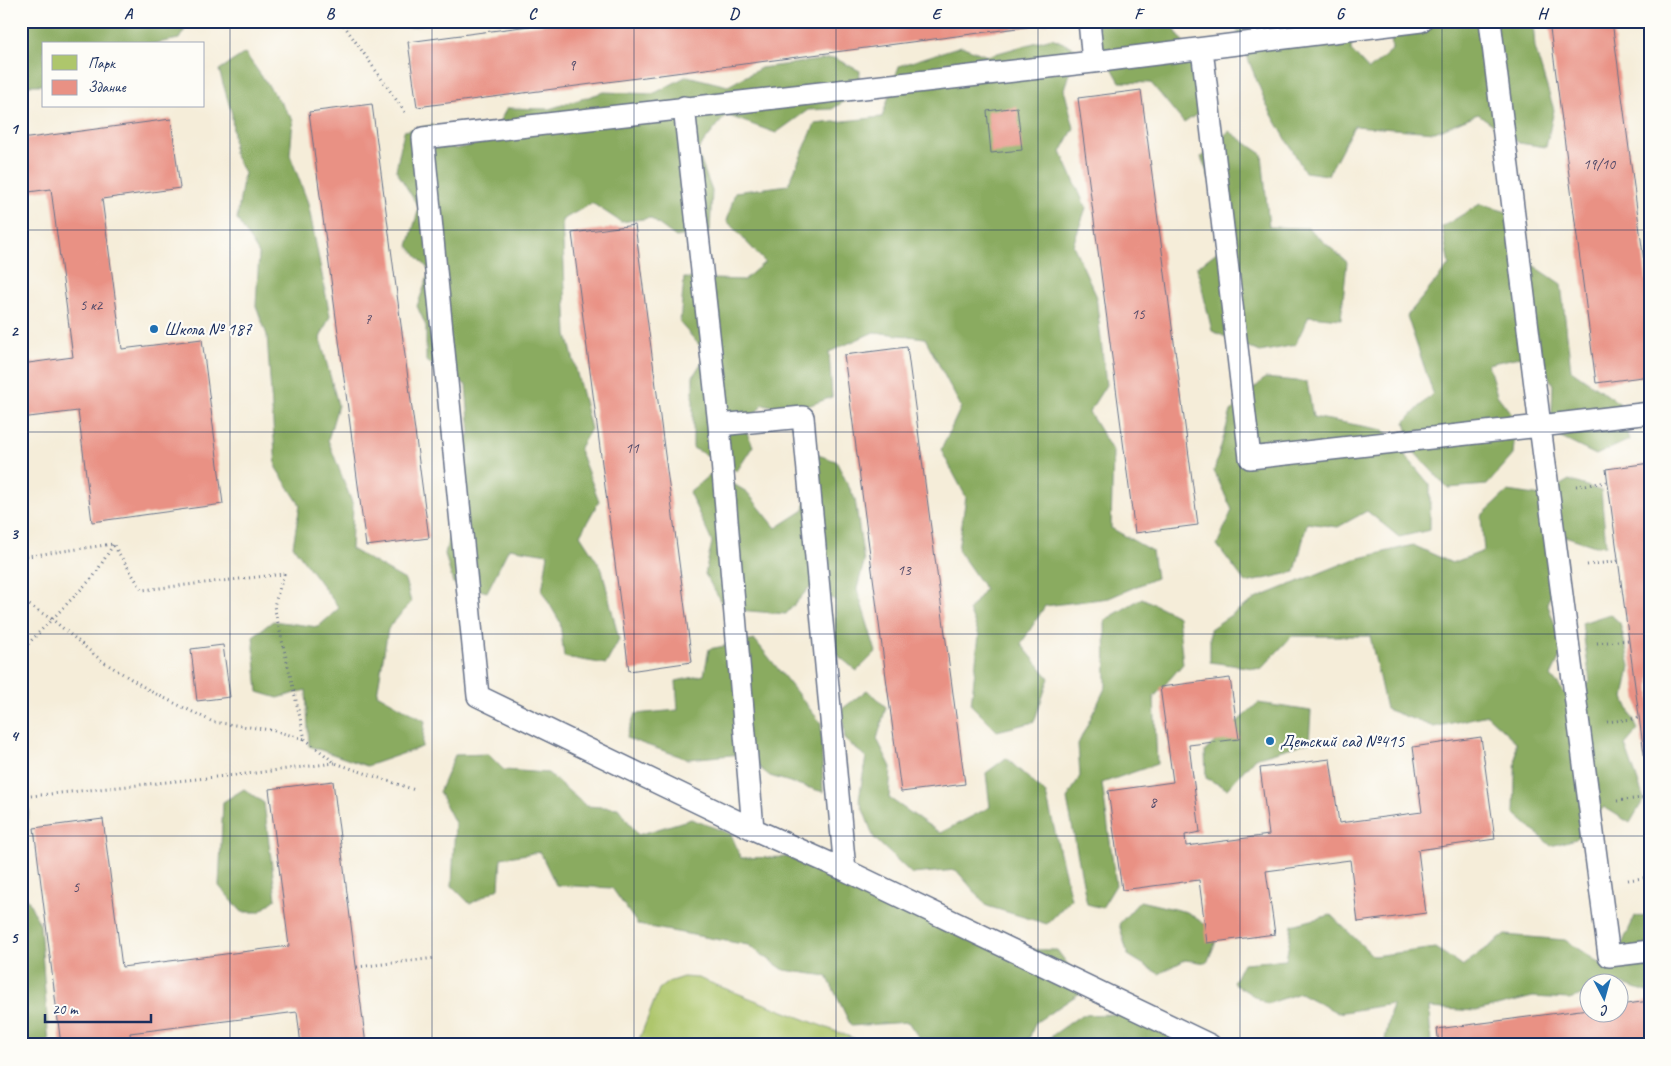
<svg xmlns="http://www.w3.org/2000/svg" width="1671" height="1066" font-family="Caveat,sans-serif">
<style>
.green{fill:#aec66c;stroke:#647a65}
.forest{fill:#8aab60;stroke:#526d5f}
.building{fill:#e99184}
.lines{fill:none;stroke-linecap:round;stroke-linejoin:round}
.lane-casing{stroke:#677289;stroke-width:24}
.path{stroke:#677289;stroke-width:3;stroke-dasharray:1 4;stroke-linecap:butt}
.lane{stroke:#fff;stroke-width:21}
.grid{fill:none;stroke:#1b2f5e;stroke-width:1;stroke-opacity:0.55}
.poi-dot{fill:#1f6fb2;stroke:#fdfcf7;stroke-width:2}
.labels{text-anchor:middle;stroke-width:4.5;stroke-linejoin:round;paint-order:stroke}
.number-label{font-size:15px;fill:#4e4868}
.poi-label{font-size:18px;fill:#1b2f5e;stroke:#fdfcf7;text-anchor:start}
.neatline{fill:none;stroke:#1b2f5e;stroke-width:2}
.grid-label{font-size:16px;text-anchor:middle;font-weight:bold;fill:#1b2f5e}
</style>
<rect width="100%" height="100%" fill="#fdfcf7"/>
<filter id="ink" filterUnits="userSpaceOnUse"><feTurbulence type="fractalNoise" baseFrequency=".02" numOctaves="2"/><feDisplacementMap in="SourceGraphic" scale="10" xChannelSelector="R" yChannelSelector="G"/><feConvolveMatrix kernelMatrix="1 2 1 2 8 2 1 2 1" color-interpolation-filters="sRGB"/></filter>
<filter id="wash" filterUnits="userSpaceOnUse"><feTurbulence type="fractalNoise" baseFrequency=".0096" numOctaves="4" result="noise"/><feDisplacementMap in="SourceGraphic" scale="20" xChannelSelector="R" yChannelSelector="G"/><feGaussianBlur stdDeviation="1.12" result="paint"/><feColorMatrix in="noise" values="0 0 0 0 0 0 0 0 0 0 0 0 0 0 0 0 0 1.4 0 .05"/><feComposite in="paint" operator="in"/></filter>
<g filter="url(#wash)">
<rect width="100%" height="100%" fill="#f5edd9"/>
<path class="green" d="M683 977 698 978 871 1045H637L659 989 668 982Z"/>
<path class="forest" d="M21 21H190L179 39 152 44H44V85H21Z
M356 21H434L412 27 361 26Z
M1098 21H1145L1173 27 1198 65 1200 112 1184 123 1151 83 1120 82 1098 43Z
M1253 21H1353L1351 50 1369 70 1392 50 1390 21H1533L1535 48 1554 110 1546 147 1519 143 1478 114 1435 132 1354 126 1328 175 1305 172 1267 106 1237 31Z
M1052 38 1077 49 1064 89 1074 128 1061 152 1086 208 1073 245 1096 295 1106 385 1089 412 1113 452 1111 528 1152 551 1156 578 1109 598 1045 606 1021 644 1049 678 1034 722 997 731 971 705 979 635 969 610 985 589 958 550 966 497 941 450 961 407 925 338 874 332 829 352 832 397 794 411 763 404 744 427 753 446 737 471 693 448V376L707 354 680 323 684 278 744 280 765 262 727 221 735 192 788 185 815 124 882 117 899 66 961 46 987 56Z
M245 53 293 120 290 155 308 203 330 316 320 338 338 405 328 440 353 505 351 549 405 580 411 602 388 629 377 694 425 721 422 747 367 766 309 746 306 690 278 698 258 692 253 636 273 621 318 627 339 608 293 546 300 505 276 468 267 335 256 306 259 254 237 219 244 173 234 154 232 114 219 70Z
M834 58 860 71 858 93 832 109 808 110 776 133 726 115 697 151 712 191 710 231 676 237 650 218 621 222 592 203 562 220 567 334 591 429 579 449 599 501 580 535 602 569 619 640 606 664 564 657 560 622 542 591 548 554 509 548 487 592 453 583 445 554 455 511 447 469 470 433 466 385 426 361V326L417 306 430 271 408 246 419 208 396 170 404 131 433 125 455 149 488 142 507 108 549 109 604 92 653 94 687 76 728 86 761 68Z
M1229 131 1262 154 1269 227 1308 228 1347 262 1341 319 1309 316 1295 345 1260 352 1212 331 1197 267 1234 239 1201 157Z
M1480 204 1524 217 1527 261 1561 284 1571 370 1619 403 1629 440 1596 455 1551 433 1553 385 1537 353 1488 364 1497 395 1516 420 1513 455 1487 485 1448 488 1412 450 1405 422 1433 393 1407 316 1449 265 1442 227Z
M1265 378 1307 382 1313 417 1384 430 1430 485V530L1399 537 1367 511 1338 527 1307 523 1295 572 1246 583 1217 545 1232 510 1214 471 1231 411Z
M815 454 836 461 855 499 864 562 857 589 876 652 857 671 836 654 835 600 809 588 786 614 725 609 705 574 712 542 689 492 713 472 747 492 776 528 804 510Z
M1569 480 1601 491 1606 545 1595 546 1565 536 1563 570 1547 603 1564 649 1551 676 1570 699 1590 682 1582 623 1610 614 1620 623 1630 666 1624 698 1638 730 1625 745 1644 799 1630 823 1604 807 1576 839 1551 846 1514 813 1516 742 1487 715 1434 727 1386 709 1370 636H1292L1261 669 1210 662V629L1255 599 1352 560 1413 545 1452 563 1484 551 1481 516 1508 491 1542 496Z
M1142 598 1178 616 1183 664 1154 697 1157 764 1102 783 1116 885 1102 908 1087 904 1067 799 1080 776 1078 744 1106 686 1105 620Z
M755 640 821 723 823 792 770 776 742 754 688 759 626 738 635 714 678 710 676 681 704 675 709 649Z
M867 690 886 707 877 739 891 767 889 798 940 833 990 807 986 773 1006 758 1046 794 1071 899 1047 924 987 906 956 870 912 874 874 838 859 799 866 757 845 740 842 709Z
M1258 703 1311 711 1309 742 1255 758 1227 789 1206 778 1205 751Z
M488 754 504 770 548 773 586 806 618 808 638 835 691 819 731 834 741 858 787 857 829 870 1002 949 1057 950 1086 989 1035 1023 1027 1045H924L908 1022 851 1026 827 976 784 970 748 945 638 925 612 888 556 885 540 852 501 858 499 888 470 904 452 886 455 823 439 792 455 755Z
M244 789 264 803 276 899 259 912H242L219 886 223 802Z
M21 804 29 809 21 868Z
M21 885 40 925 49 1045H21Z
M1140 901 1187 912 1219 934 1207 963 1185 960 1159 974 1128 955 1119 924Z
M1331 915 1373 956 1436 948 1462 966 1505 935 1565 940 1610 970 1635 916 1650 917V991L1647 992 1620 983 1588 984V993L1569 999 1533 997 1476 1011 1429 1008 1431 1045H1384L1392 1004 1338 1013 1300 993 1267 1004 1233 983 1243 963 1286 960 1292 925Z
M1152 1013 1200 1045H1039L1081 1015Z"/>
<g id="blocks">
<path class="building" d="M567 21H1047L1048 24 417 107 408 42Z
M1549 21H1612L1650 307V376L1596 383Z
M1141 90 1198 525 1135 533 1078 98Z
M372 104 429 538 366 546 309 112Z
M1017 107 1022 150 991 153 987 111Z
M171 119 180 188 102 199 122 349 202 339 223 504 92 522 78 411 21 418V364L73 357 51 189 21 193V139Z
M635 225 692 662 629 671 572 233Z
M907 347 965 784 901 792 844 355Z
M1650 463V791H1649L1606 469Z
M223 645 230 697 197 701 191 649Z
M1230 678 1239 739 1189 745 1200 832 1185 835 1186 846 1269 835 1260 768 1330 759 1339 823 1422 812 1413 747 1481 737 1495 839 1418 850 1426 913 1358 922 1350 860 1266 871 1275 934 1207 943 1199 880 1122 890 1108 791 1173 782 1160 687Z
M333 781 366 1045H301L297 1012 130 1033 131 1045H61L34 828 103 819 122 967 289 946 269 789Z
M1650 1001V1045H1439L1437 1029 1588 1009V1014H1618V1005Z"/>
</g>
</g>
<g filter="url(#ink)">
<use href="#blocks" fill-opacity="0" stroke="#677289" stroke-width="1"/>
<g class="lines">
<g class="lane-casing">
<path id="lane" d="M1089 21 1093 62 423 138 478 696 753 829 845 870 1210 1045
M1202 49 1250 458 1540 426 1490 21
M1093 62 1421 21
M684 107 719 425 753 829
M1650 413 1540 426 1609 956 1650 951
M719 425 803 417 845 870"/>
</g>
<path class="path" d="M341 21 407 115
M1576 486 1608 482
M21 557 113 544 142 590 284 574 274 606 305 739 335 763 415 790
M1587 565 1619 561
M21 600 53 620 102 661 152 692 213 722 271 730 305 739
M1597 643 1629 640
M21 651 94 576 113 545
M1607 722 1639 718
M21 797 255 773 335 763
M1617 801 1649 797
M1628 880 1650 877
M357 967 436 958
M1117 1045 1121 1035"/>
<use href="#lane" class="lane"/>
</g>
</g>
<path class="grid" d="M230 21V1045M432 21V1045M634 21V1045M836 21V1045M1038 21V1045M1240 21V1045M1442 21V1045M21 230H1650M21 432H1650M21 634H1650M21 836H1650"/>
<g class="poi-dot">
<circle cx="154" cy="329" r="5"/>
<circle cx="1270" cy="741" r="5"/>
</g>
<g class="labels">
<g class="number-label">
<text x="572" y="70">9</text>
<text x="1599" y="169">19/10</text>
<text x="91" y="310">5 к2</text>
<text x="1138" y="319">15</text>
<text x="368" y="324">7</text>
<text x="632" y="453">11</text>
<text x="904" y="575">13</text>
<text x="1153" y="807">8</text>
<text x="76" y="892">5</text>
</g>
<g class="poi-label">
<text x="164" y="335">Школа № 187</text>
<text x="1280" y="747">Детский сад №415</text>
</g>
</g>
<rect width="1671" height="1066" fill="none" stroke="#fdfcf7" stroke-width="55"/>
<rect x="42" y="42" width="162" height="65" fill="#fdfcf7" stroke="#a3aaba"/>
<rect x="52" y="55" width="25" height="15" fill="#aec66c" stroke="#a3aaba"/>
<text x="88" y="68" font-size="15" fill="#1b2f5e">Парк</text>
<rect x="52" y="80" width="25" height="15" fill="#e99184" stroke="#a3aaba"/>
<text x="88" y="92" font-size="15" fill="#1b2f5e">Здание</text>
<g transform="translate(1604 998) rotate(174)"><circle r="24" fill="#fdfcf7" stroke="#a3aaba"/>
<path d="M0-4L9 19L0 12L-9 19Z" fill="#1f6fb2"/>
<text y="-8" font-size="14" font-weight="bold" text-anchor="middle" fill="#1b2f5e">С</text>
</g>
<path d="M45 1014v8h106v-8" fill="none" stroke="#1b2f5e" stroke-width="2.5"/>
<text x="52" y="1014" font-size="15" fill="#1b2f5e" stroke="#fdfcf7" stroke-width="4" paint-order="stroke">20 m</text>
<rect x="28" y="28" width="1616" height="1010" class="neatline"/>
<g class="grid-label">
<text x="128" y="19">A</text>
<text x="330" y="19">B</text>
<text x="532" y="19">C</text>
<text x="734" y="19">D</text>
<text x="936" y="19">E</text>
<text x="1138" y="19">F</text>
<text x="1340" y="19">G</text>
<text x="1542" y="19">H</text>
<text x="14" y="134">1</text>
<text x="14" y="336">2</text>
<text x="14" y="539">3</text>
<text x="14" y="741">4</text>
<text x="14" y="943">5</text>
</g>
</svg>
